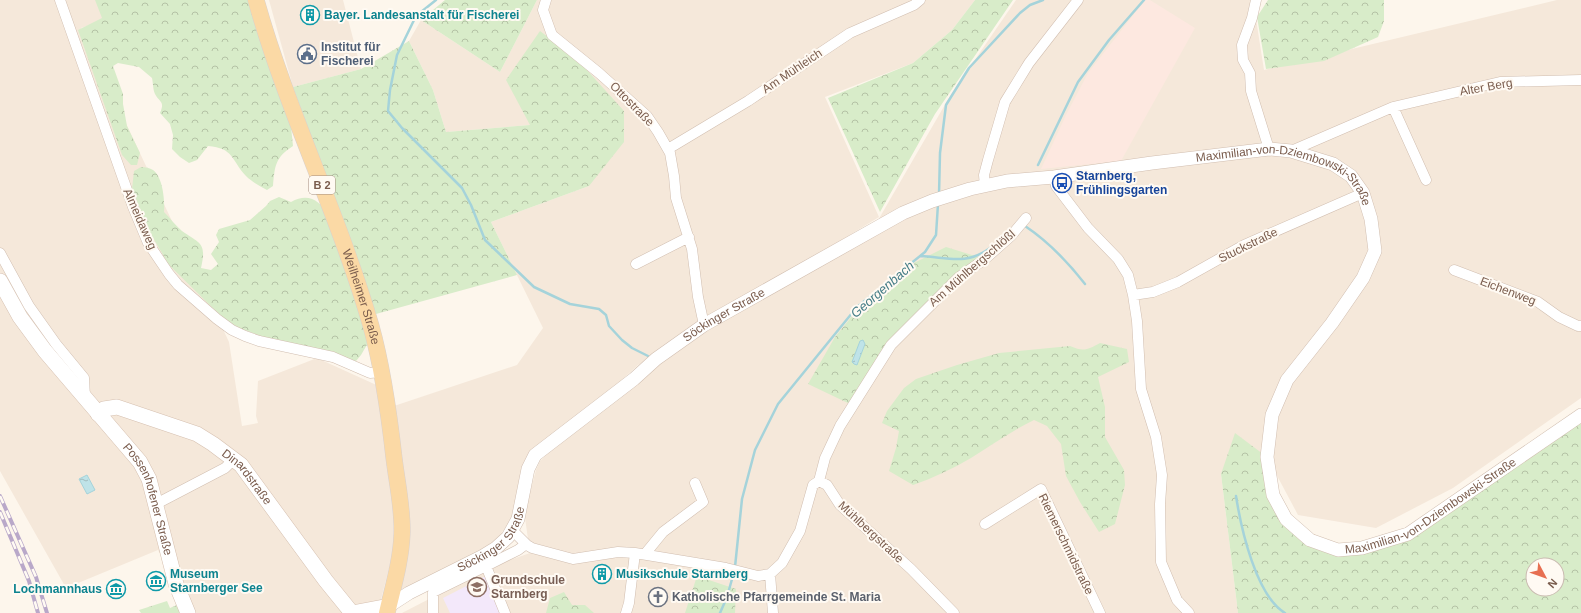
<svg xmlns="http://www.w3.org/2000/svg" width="1581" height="613" font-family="Helvetica,sans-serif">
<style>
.residential{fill:#f5e8da}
.commercial{fill:#fde8e0}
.education{fill:#f3e8fa}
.grass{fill:url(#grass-tufts)}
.forest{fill:url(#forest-crowns);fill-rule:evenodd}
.water{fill:url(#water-ripples);stroke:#a5d3da}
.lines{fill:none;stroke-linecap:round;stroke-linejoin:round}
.stream{stroke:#a5d3da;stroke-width:2.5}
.minor-casing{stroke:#d1beb0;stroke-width:11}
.tertiary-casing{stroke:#d1beb0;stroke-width:14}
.secondary-casing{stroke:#d6c0b0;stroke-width:16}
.primary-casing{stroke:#dad1cd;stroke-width:17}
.minor{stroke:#fff;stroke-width:10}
.tertiary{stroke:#fff;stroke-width:13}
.secondary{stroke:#fff;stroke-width:15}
.primary{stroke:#fbd9a5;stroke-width:16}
.rail-casing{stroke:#b9a8c9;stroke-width:4}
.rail{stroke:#fffaf3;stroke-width:2.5;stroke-dasharray:8;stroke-linecap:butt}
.labels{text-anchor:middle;stroke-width:4;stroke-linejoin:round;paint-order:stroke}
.shield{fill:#fffaf3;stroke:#a28b7f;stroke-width:1}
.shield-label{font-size:11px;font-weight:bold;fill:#7a5c4d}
.culture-label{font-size:12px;font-weight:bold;fill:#0d838f;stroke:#fffaf3;text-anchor:start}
.service-label{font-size:12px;font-weight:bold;fill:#4e5e75;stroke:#fffaf3;text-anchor:start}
.street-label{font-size:12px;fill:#7a5c4d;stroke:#fffaf3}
.transit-label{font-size:12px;font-weight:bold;fill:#164399;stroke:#fffaf3;text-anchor:start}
.education-label{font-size:12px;font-weight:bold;fill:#785e54;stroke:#fffaf3;text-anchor:start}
.worship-label{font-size:12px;font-weight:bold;fill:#5b616d;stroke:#fffaf3;text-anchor:start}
.water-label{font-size:13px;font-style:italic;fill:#437c86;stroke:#fffaf3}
</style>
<defs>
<pattern id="grass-tufts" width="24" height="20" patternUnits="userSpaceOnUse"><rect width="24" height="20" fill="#d8ecc9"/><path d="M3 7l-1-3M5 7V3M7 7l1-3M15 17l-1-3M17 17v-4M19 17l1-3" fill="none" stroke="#b4c2a5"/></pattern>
<pattern id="forest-crowns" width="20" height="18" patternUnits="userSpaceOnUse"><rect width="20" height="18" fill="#d8ecc9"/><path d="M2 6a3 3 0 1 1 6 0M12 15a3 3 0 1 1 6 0" fill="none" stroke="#b4c2a5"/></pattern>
<pattern id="water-ripples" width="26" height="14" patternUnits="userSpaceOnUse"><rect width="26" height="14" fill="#bfe3e8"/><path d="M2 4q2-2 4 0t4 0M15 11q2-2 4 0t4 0" fill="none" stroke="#a0bbbe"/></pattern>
</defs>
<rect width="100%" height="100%" fill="#fdf6ec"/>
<path class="residential" d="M0 0H162L81 28 229 342 242 426 258 423 256 416 258 381 317 358 383 388 398 534 379 607 349 613H193L158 550 66 588 0 471Z
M269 0H343L361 69 293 87Z
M537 0H975L952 30 913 63 825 97 879 217 638 365 602 398 533 454 513 517 497 539 484 548 390 597 404 533 388 408 517 365 543 328 491 222 589 186 530 125 446 132 433 90 409 41 421 20 500 72Z
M1016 0H1253L1264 70 1557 0H1581V398L1453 488 1376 528 1298 515 1267 457 1221 474 1238 613H402L493 566 530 553 525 518 529 496 536 470 540 461 554 447 655 365 877 222 950 96Z"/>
<path class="commercial" d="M1145 0H1150L1195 28 1121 161 1041 169 1066 115 1088 73Z"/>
<path class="education" d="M486 576 500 613H450L443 598Z"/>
<path class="grass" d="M167 601 170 608 177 605 180 613H141L139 610Z"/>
<path class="forest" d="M95 0H249L291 127 293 146C275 158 275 165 273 186L267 190C260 186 252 182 246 176 231 160 234 148 208 146L197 160 189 163 180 157 172 149 173 135 170 124 160 113C165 101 160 103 155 94 153 90 153 82 152 78L139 67 118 63 113 66 123 94V104L127 126 140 153 137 165H131L122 155 78 30 102 18Z
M445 0H537L500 72 421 20Z
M975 0H1013L935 114 880 212 828 98 913 63 952 30Z
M1268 0H1384V21L1378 37 1324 61 1266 69 1257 17Z
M540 31 577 59 624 111V142L589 186 491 222 517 275 376 314 293 87 361 69 409 41 433 90 446 132 530 125 506 80Z
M141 167C145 167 150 168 153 170 163 177 165 201 164 212 170 218 176 226 182 231 200 244 207 242 201 268L211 270 218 264 211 254 219 242 216 235 219 229 250 220 266 206 270 201 279 197 291 202C309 192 319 201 330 215L368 343 361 355 356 361 283 344 239 328 225 320 169 265 149 231 132 189 134 171Z
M946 247 985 259 891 345 852 405 808 384 835 337 867 298 906 267Z
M1100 343 1127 349 1129 362 1098 377 1105 407V437L1124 470 1125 485 1115 524 1099 532 1080 502 1066 476 1061 444 1047 426 1034 420C1011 431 992 445 971 458 952 469 933 478 913 485L889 471 896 448 899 431 882 423 887 411 904 388 916 379 957 365 999 353 1070 346C1084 352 1087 350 1100 343Z
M1581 415V613H1238L1221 474 1235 433 1267 457 1286 519 1338 550 1403 535ZM1533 565H1557V589H1533Z
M697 576 736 589 735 613H685Z
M564 592 572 605H585L594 613H546L550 598Z"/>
<path class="water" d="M863 340 865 344 857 365 854 364 852 362 860 341Z
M87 475 95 490 87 494 79 479Z"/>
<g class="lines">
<path class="stream" d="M436 0 416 16 397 55 390 90 388 111 402 128 462 188 471 205 485 240 534 287 570 304 599 309 606 315 609 326 622 340 632 348 648 356
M1038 165 1078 82 1109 40 1144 0
M939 195 940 153 946 105 969 68 1020 13 1030 5 1043 0
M1025 226C1049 242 1067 261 1085 284
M920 256C947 257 966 266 990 248
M1236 496C1241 528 1256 596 1285 613
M735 567 742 499 755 450 778 404 857 307 925 252 936 235 938 204
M720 613 727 597 734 572"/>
<g class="minor-casing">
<path id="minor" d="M60 0 133 207 148 243 169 274 178 285 217 319 232 330 245 336 259 341 333 357 370 373 382 372
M546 0 543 10 552 35 599 73 647 116 658 132 670 153 674 176 676 198 692 249 698 297 704 325
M1256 0 1252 18 1242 45 1243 60 1250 73 1251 91 1269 149
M1393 107 1426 180
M668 149 748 101 850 33 914 5 920 0
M1291 151 1393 107 1500 82 1581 80
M1054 177 1056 186 1088 228 1118 259 1128 275 1133 295 1137 321 1141 389 1156 437 1162 475 1160 504 1161 562 1177 600 1189 613
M985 186 984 175 988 160 1005 102 1029 63 1078 0
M0 253 29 306 56 344 84 378 85 398
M636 264 689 237
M1454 270 1538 302 1559 317 1578 326H1581
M1133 295 1153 292 1178 282 1244 245 1363 193
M819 481 825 458 840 426 891 345 959 277 985 259 1011 236 1026 218
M156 504 225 468 234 459
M985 524 1041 489 1100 613
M512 530 527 545 532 548 573 559 618 552 635 553 726 568 758 576 770 574 782 563 800 531 813 485 819 481 827 485 840 505 911 569 954 613
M645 554 663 532 703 502 695 483
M770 574 773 613
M433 613V592L486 566
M505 613 486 566 518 550 526 544
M626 613 629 603 635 553"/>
</g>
<g class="tertiary-casing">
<g id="tertiary">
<path id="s1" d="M389 606 409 593 483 556 496 548 508 537 518 519 528 469 535 455 634 379 656 359 704 325 903 213 932 201 970 189 1007 181 1054 177 1152 163 1269 149 1291 151 1333 164 1351 176 1363 193 1371 219 1375 251 1363 278 1332 323 1287 380 1272 415 1267 457 1273 495 1286 519 1310 540 1338 550 1362 548 1408 534 1581 415"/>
</g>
</g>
<g class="secondary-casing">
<g id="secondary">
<path id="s2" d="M0 281 20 317 45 351 140 462 149 479 176 584 188 613"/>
<path id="s3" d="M98 414 104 409 117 407 197 434 213 444 241 465 326 581 352 613"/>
<path d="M352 613 389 606"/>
</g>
</g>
<g class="primary-casing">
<g id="primary">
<path id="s4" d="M256 0C287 111 339 215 371 326 383 369 389 413 394 458 397 483 403 509 402 534 401 561 393 587 387 613"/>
</g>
</g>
<use href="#minor" class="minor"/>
<use href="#tertiary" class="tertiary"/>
<use href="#secondary" class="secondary"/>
<use href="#primary" class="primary"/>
<g class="rail-casing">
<path id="rail" d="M0 496 36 577 47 613
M0 512 29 581 38 613"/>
</g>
<use href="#rail" class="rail"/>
</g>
<defs>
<g id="building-ring" transform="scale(1)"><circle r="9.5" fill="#fffaf3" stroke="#0f9aa8" stroke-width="1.5"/><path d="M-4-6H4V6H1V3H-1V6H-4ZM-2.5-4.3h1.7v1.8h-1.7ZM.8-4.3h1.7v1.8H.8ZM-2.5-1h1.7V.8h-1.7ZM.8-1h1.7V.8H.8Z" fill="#0f9aa8"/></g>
<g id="civic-ring" transform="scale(1)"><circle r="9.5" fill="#fffaf3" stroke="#5c6f8a" stroke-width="1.5"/><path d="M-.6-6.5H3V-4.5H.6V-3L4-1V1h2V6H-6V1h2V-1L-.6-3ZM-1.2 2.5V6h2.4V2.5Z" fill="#5c6f8a"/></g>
<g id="bus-ring" transform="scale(1)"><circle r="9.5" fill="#fffaf3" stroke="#1a4fb4" stroke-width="1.5"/><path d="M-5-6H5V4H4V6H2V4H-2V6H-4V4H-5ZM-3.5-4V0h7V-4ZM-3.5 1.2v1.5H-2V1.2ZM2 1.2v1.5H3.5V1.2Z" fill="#1a4fb4"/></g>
<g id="museum-ring" transform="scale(1)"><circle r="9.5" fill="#fffaf3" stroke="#0f9aa8" stroke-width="1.5"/><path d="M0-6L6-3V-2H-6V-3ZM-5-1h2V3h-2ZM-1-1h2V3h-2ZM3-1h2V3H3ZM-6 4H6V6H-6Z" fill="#0f9aa8"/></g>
<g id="school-ring" transform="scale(1)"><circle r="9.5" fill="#fffaf3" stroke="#8d6e63" stroke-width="1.5"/><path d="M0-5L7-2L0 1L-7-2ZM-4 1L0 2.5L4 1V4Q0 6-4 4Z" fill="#8d6e63"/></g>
<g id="church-ring" transform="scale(1)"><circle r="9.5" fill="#fffaf3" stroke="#6b7280" stroke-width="1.5"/><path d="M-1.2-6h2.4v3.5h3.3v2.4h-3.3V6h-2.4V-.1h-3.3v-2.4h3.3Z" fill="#6b7280"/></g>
</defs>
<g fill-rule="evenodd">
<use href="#building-ring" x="310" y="15"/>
<use href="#civic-ring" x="307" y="54"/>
<use href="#bus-ring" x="1062" y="183"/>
<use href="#building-ring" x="602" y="574"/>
<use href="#museum-ring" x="156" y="581"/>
<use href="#school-ring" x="477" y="587"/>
<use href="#museum-ring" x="116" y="589"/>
<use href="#church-ring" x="658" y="597"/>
</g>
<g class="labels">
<rect class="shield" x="309" y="176" width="26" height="18" rx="3"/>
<g class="shield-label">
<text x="322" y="189">B 2</text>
</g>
<g class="culture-label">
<text x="324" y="19">Bayer. Landesanstalt für Fischerei</text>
<text x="170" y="578">Museum<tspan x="170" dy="14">Starnberger See</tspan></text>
<text x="616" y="578">Musikschule Starnberg</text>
<text x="102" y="593" text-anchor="end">Lochmannhaus</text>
</g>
<g class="service-label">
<text x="321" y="51">Institut für<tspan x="321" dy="14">Fischerei</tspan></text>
</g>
<g class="street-label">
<text transform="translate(792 71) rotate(-34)" y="4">Am Mühleich</text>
<text transform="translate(1486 87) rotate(-10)" y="4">Alter Berg</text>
<text transform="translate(632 104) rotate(45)" y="4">Ottostraße</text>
<text dy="4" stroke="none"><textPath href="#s1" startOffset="1064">Maximilian-von-Dziembowski-Straße</textPath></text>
<text transform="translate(140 219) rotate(66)" y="4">Almeidaweg</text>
<text transform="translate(1248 245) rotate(-26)" y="4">Stuckstraße</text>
<text transform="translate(972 268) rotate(-41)" y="4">Am Mühlbergschlößl</text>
<text transform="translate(1508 291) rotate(21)" y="4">Eichenweg</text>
<text dy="4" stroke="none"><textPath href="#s4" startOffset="315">Weilheimer Straße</textPath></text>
<text dy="4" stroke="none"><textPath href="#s1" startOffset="461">Söckinger Straße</textPath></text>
<text dy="4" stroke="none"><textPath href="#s3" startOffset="172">Dinardstraße</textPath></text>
<text dy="4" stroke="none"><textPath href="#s2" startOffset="267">Possenhofener Straße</textPath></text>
<text dy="4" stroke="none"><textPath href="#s1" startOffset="1677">Maximilian-von-Dziembowski-Straße</textPath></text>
<text transform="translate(871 532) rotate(43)" y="4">Mühlbergstraße</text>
<text dy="4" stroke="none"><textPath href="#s1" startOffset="125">Söckinger Straße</textPath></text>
<text transform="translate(1066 544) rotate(64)" y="4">Riemerschmidstraße</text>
</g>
<g class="transit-label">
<text x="1076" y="180">Starnberg,<tspan x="1076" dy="14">Frühlingsgarten</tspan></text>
</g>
<g class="education-label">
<text x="491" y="584">Grundschule<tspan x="491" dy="14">Starnberg</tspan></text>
</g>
<g class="worship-label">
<text x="672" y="601">Katholische Pfarrgemeinde St. Maria</text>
</g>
<g class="water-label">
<text transform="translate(882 289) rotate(-41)" y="5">Georgenbach</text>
</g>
</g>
<g transform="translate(1545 577) rotate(131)"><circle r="19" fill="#fffaf3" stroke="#cabbb1"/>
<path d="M0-3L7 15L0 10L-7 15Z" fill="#e76f51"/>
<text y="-6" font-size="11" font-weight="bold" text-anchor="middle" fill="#7a5c4d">N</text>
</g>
</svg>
